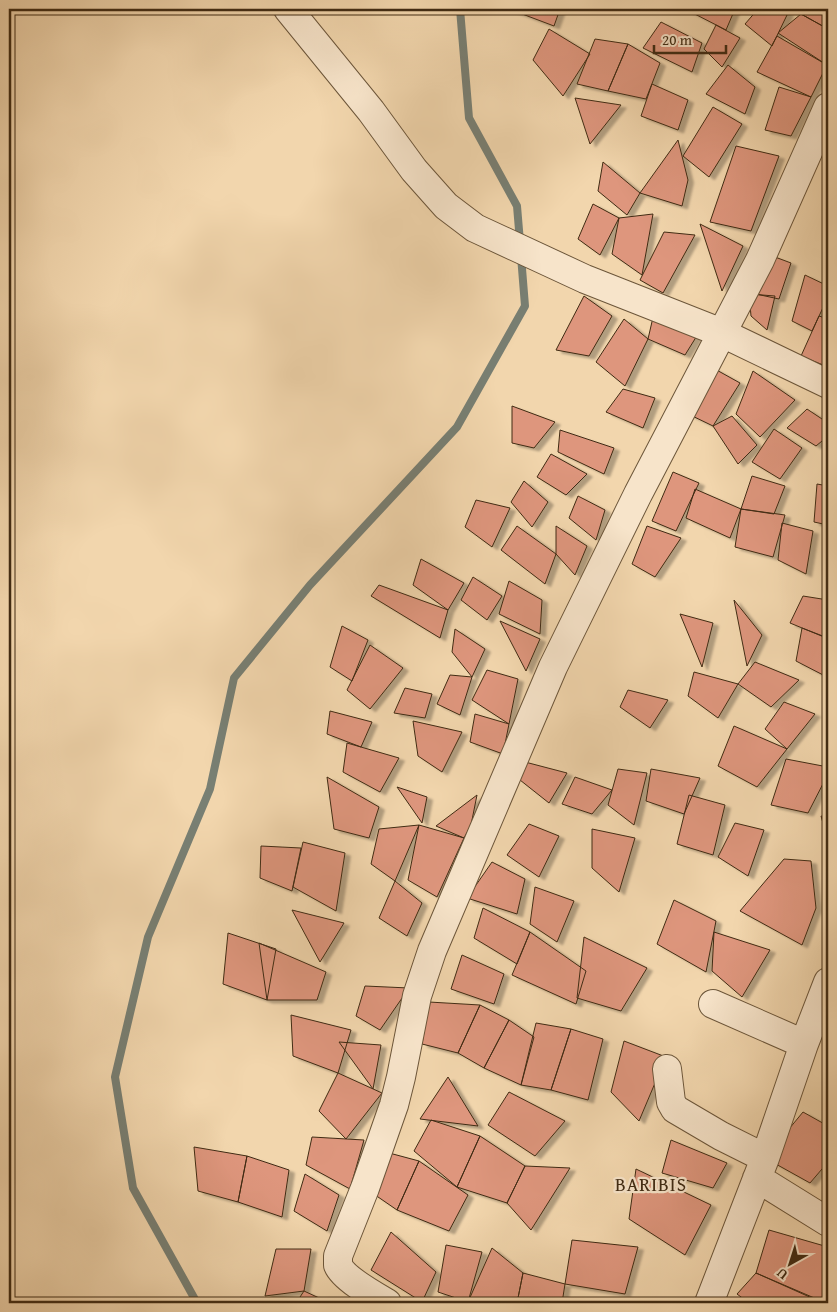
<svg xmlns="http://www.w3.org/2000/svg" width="837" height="1312" font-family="'Gentium Book Plus',serif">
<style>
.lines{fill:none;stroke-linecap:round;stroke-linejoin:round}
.stream{stroke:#787f73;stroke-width:8}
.building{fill:#de967d;stroke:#402b13;filter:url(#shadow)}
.minor-casing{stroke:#6c563a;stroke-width:30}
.minor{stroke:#f7e4ca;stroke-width:28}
.labels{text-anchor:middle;stroke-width:4.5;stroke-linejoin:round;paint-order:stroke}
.quarter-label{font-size:19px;letter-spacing:1px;fill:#402b13;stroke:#f7e4ca}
</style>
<defs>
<filter id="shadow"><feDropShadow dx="5.5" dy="3" stdDeviation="1" flood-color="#0004"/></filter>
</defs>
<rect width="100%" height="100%" fill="#f2d6ad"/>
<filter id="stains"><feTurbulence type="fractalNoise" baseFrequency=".004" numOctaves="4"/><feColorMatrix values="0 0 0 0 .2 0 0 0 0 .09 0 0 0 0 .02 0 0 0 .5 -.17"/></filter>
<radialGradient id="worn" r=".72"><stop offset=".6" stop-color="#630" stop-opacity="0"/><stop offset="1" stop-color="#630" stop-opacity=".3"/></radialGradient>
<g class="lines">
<path class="stream" d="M460 9 469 118 517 206 520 242
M197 1303 133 1188 115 1077 148 937 210 789 234 678 310 585 457 427 525 306 521 256"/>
</g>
<path class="building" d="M509 9H560L554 26Z
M687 9H735L726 30 687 10Z
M758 9H779L788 13 772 46 745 24Z
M802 9H828V29L801 14Z
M801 14 828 29 827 65 778 33Z
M661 22 702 43 692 72 643 48Z
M716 25 740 38 722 67 704 49Z
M549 29 590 54 563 96 533 60Z
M777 36 827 65 811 97 757 72Z
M595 39 628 44 608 91 577 84Z
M628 44 660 63 646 99 608 91Z
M728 65 755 87 745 114 706 94Z
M652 84 688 100 678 130 641 116Z
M779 87 811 97 791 136 765 130Z
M575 98 621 105 590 144Z
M713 107 742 124 709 177 683 156Z
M678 140 688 180 682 206 640 193Z
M736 146 779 156 751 231 710 222Z
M603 162 640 193 627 215 598 191Z
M593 204 619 218 600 255 578 239Z
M653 214 642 275 612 254 619 218Z
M700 224 743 246 722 291Z
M664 232 695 235 663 293 640 280Z
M767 254 791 263 779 299 756 294Z
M805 275 828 286V297L812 331 792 321Z
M749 294 775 296 767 330 751 316Z
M584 296 612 316 589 356 556 350Z
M654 313 703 326 685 355 648 339Z
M819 316 828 319V367L801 356Z
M624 319 648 339 625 386 596 362Z
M713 368 740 383 713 426 682 411Z
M753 371 795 400 760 437 736 414Z
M623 389 655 398 643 428 606 412Z
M512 406 555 422 534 448 512 443Z
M807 409 828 423V436L816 446 787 428Z
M732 416 757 445 738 464 713 426Z
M774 429 802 448 780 479 752 462Z
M560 430 614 448 604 474 558 452Z
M551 454 587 474 566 495 537 477Z
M673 472 699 483 676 531 652 521Z
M752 476 785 486 774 514 741 509Z
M524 481 548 502 532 527 511 502Z
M817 484 828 486V525L814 522Z
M695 489 741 509 730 538 686 518Z
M578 496 605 510 596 540 569 518Z
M476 500 510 508 492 547 465 527Z
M741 509 785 515 773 557 735 547Z
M782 523 813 531 806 574 778 560Z
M517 526 556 554 545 584 501 550Z
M556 526 587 546 575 575 556 554Z
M647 526 681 538 655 577 632 564Z
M421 559 464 583 448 610 413 585Z
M473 577 502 596 487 620 461 600Z
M509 581 542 600 540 634 499 614Z
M379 585 448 610 440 638 371 596Z
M803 596 828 600V616L824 637 790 623Z
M734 600 762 635 747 666Z
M680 614 713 623 702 667Z
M500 621 540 639 526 671Z
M342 626 368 640 352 681 330 667Z
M802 628 828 638V674L827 677 796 661Z
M455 629 485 649 472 677 452 652Z
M370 645 403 668 370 709 347 690Z
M755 662 799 680 771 707 738 684Z
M487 670 518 679 509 724 472 700Z
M694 672 738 684 718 718 688 696Z
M450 675 472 677 460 715 437 704Z
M405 688 432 694 425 718 394 713Z
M628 690 668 700 650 728 620 707Z
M784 702 815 714 787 749 765 729Z
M330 711 372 722 361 747 327 734Z
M475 714 509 724 503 754 470 742Z
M413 721 462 732 442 772 418 756Z
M734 726 787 749 757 787 718 766Z
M347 743 399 758 380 792 343 772Z
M786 759 828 767V774L808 813 771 805Z
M525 762 567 773 549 803 520 780Z
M618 769 647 773 634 825 608 805Z
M651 769 700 778 684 814 646 801Z
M327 777 379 807 369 838 334 829Z
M575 777 612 790 592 814 562 804Z
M397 787 427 797 422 823Z
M477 795 471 825 464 838 436 826Z
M689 795 725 805 713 855 677 844Z
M821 816 828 817V836L826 834Z
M735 823 764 830 748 876 718 857Z
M529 824 559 836 539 877 507 855Z
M419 825 464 838 437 897 408 880Z
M419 825 395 881 371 864 379 829Z
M592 829 635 838 619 892 592 868Z
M303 842 345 853 336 911 293 887Z
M261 846 301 848 292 891 260 878Z
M784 859 811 861 816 908 802 945 740 911Z
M492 862 525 879 517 914 467 898Z
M395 881 422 903 407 936 379 918Z
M535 887 574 901 557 942 530 924Z
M674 900 716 921 706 972 657 944Z
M483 908 530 932 517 964 474 938Z
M292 910 344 923 320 962Z
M530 932 586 971 576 1004 512 975Z
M714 932 770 950 742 997 712 971Z
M228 933 276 949 267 1000 223 984Z
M584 937 647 968 621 1011 577 998Z
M259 943 326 972 317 1000H267Z
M462 955 504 974 494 1004 451 989Z
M365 986 409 988 380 1030 356 1016Z
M429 1002 480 1005 458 1053 422 1044Z
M480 1005 509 1020 484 1068 458 1053Z
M291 1015 351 1030 338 1073 293 1056Z
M509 1020 534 1037 521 1085 484 1068Z
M536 1023 571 1029 551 1090 521 1085Z
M571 1029 603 1039 588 1100 551 1090Z
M624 1041 666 1057 639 1121 611 1092Z
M339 1042 381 1045 373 1089Z
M338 1073 382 1093 346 1139 319 1111Z
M448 1077 478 1126 420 1119Z
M509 1092 565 1121 535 1156 488 1125Z
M803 1112 828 1126V1162L810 1183 765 1158Z
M431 1120 480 1136 457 1187 414 1151Z
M480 1136 525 1166 507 1203 457 1187Z
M312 1137 364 1140 350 1189 306 1165Z
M671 1140 727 1163 713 1188 662 1173Z
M194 1147 247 1156 238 1202 198 1191Z
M378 1150 419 1161 397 1210 365 1188Z
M247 1156 289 1170 282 1217 238 1202Z
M419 1161 468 1195 449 1231 397 1210Z
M525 1166 570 1168 531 1230 507 1203Z
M636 1169 711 1205 685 1255 629 1219Z
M305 1174 339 1195 327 1231 294 1211Z
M769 1230 828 1247V1295L826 1303 756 1273Z
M391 1232 436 1272 422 1302 371 1270Z
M572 1240 638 1247 625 1294 565 1284Z
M446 1245 482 1252 468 1302 438 1292Z
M492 1248 523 1273 517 1303 468 1302Z
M276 1249H311L304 1291 265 1296Z
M523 1273 565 1284 562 1303H517Z
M756 1273 823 1303H749L737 1294Z
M304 1291 330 1303H296Z"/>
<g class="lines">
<g class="minor-casing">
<path id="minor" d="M288 9 371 111 414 170 446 206 475 228 585 279 722 333 828 384
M713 1004 804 1044
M667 1069 671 1102 675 1109 721 1136 765 1158
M757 1178 828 1222
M387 1303C375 1296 343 1278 338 1265 338 1262 338 1259 338 1256L365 1188 394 1105 401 1077 417 996 432 951 553 667 638 494 760 260 828 107
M709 1303 765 1158 804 1044 828 982"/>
</g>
<use href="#minor" class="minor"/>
</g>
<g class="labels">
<g class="quarter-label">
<text x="651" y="1191">BARIBIS</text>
</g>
</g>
<rect width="837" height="1312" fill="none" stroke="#f2d6ad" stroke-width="30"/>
<rect x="10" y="10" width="817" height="1292" fill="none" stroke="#402b13" stroke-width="2.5"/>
<rect x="15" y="15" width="807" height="1282" fill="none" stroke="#402b13"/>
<g transform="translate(790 1264) rotate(219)" stroke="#f7e4ca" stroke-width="4" paint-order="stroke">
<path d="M0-4L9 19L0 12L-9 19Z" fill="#402b13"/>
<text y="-8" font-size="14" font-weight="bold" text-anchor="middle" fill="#402b13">U</text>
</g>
<path d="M654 45v8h72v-8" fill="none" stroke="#402b13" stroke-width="2.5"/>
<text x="662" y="45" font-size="15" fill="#402b13" stroke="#f7e4ca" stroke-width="4" paint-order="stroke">20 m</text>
<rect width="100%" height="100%" filter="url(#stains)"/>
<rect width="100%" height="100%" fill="url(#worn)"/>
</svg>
